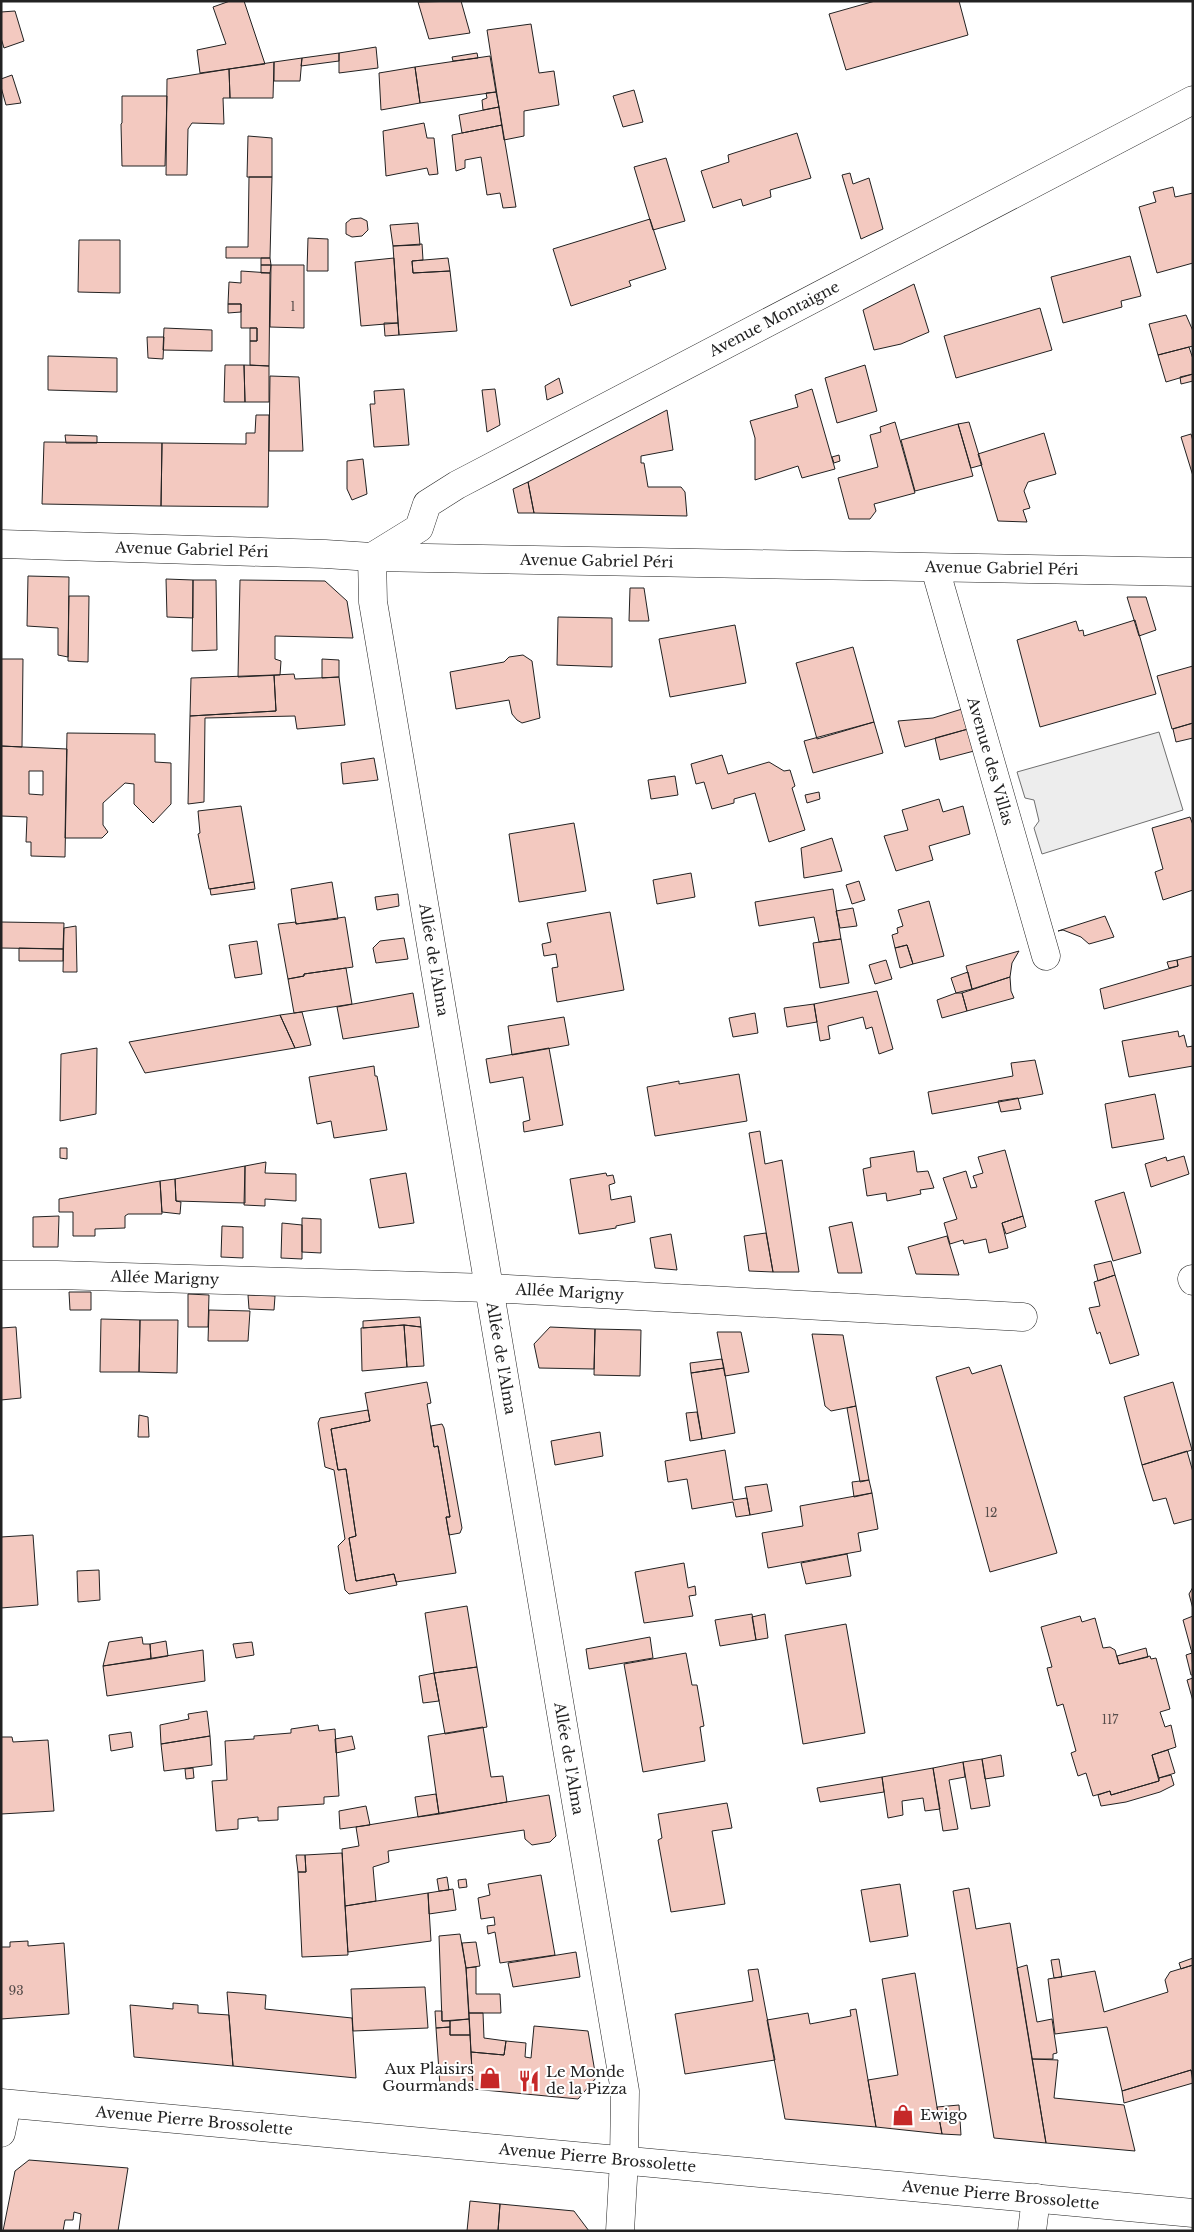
<svg xmlns="http://www.w3.org/2000/svg" width="1194" height="2232" font-family="'Libre Baskerville',serif">
<style>
.parking{fill:#ededed;stroke:#6f6f6f}
.building{fill:#f3c9c0;stroke:#222;fill-rule:evenodd}
.lines{fill:none;stroke-linecap:round;stroke-linejoin:round}
.minor-casing{stroke:#222;stroke-width:29}
.major-casing{stroke:#222;stroke-width:29}
.minor{stroke:#fff;stroke-width:28}
.major{stroke:#fff;stroke-width:28}
.labels{text-anchor:middle;stroke-width:4;stroke-linejoin:round;paint-order:stroke}
.number-label{font-size:12px;fill:#564c4a}
.street-label{font-size:15px;fill:#222;stroke:#fff}
.poi-label{font-size:15px;fill:#222;stroke:#fff;text-anchor:start}
</style>
<rect width="100%" height="100%" fill="#fff"/>
<path class="parking" d="M1159 732 1183 810 1042 854 1034 828 1039 821 1034 800 1025 798 1017 772Z"/>
<path class="building" d="M230 1H244L265 64 200 73 197 50 226 44 213 7Z
M461 1 470 33 429 39 418 2Z
M875 1H959L968 35 846 70 829 14Z
M15 11 24 41 4 48 1 38V12Z
M531 24 539 73 554 71 559 105 524 111V136L504 140 487 30Z
M376 47 378 68 339 73V53Z
M339 53V61L301 66 302 58Z
M477 53 478 58 453 61 452 57Z
M490 56 496 92 420 103 415 67Z
M302 58 300 81H274V62Z
M274 62 273 98H230L229 69Z
M415 67 420 103 381 110 379 73Z
M229 69 230 98H223L224 124 192 123 188 129 187 175H166L167 79Z
M12 75 21 103 6 105 1 87V79Z
M634 90 643 122 623 127 613 96Z
M496 92 499 107 483 110 482 100 487 98 486 93Z
M122 96H167L165 166H122L121 124 122 123Z
M499 107 502 125 462 133 459 115Z
M424 123 427 138H434L438 174 429 175 427 168 386 176 383 131Z
M502 125 516 207 503 208 500 193 487 195 481 157 465 160V168L456 171 452 135Z
M797 133 811 178 770 190 771 197 743 206 741 199 713 208 701 171 729 162 728 155Z
M248 136 272 138V177H247Z
M666 158 685 221 653 230 634 167Z
M850 173 853 184 869 178 883 229 861 239 842 175Z
M249 177H272L270 258H226V247H248Z
M1173 187 1175 197 1193 193V263L1157 273 1139 207 1156 202 1153 192Z
M361 218 367 221 368 230 362 236 352 237 346 234V223L351 219Z
M650 219 666 269 629 281 631 286 571 306 553 249Z
M418 223 420 245 393 246 390 225Z
M308 238 328 239V271H307Z
M79 240H120V293L78 292Z
M422 244 423 260 412 261 413 273 450 271 457 331 399 335 393 246Z
M1130 256 1141 296 1121 301 1122 307 1063 323 1051 277Z
M261 258H270L271 265H261Z
M394 258 398 323 361 326 355 262Z
M448 258 450 271 413 273 412 261Z
M261 265H271L270 273H261Z
M271 265H304V328L270 327Z
M241 271 270 273 269 366 250 365V341H257V328H241V304H228L229 282 241 283Z
M914 284 929 332 901 344 874 350 863 310Z
M228 304H241V312L228 313Z
M1040 308 1052 350 956 378 944 336Z
M1186 315 1193 331V346L1158 355 1149 324Z
M384 323H398L399 335 385 336Z
M164 328 212 330V351L163 350Z
M250 328H257V341H250Z
M147 337H164L163 359 148 358Z
M1189 347 1193 359V374L1166 382 1158 355Z
M48 356 117 358V392L48 390Z
M225 365H244L245 402H224Z
M244 365 269 366V402H245Z
M865 365 877 411 837 423 825 378Z
M1193 374V381L1181 384 1180 377Z
M270 376 299 377 303 451H269Z
M559 378 563 393 547 400 545 386Z
M404 389 409 445 374 447 370 404H375L374 391Z
M495 389 500 425 487 432 482 390Z
M812 389 835 469 802 478 798 466 755 480V438L750 421 798 407 795 395Z
M667 410 673 450 641 456V463H644L648 487H681L685 492 687 516 534 513 528 482Z
M256 415H269L268 507 161 506 162 443 246 444V433H255Z
M895 422 915 493 874 504 876 511 870 519H849L838 478 878 467 870 435 881 432 880 427Z
M969 422 982 465 971 468 958 424Z
M958 424 973 476 915 491 901 440Z
M1044 433 1056 474 1028 482 1024 491 1030 508 1023 510 1027 522 998 521 978 454Z
M1191 434 1193 441V476L1181 437Z
M65 435 97 436V443H66Z
M44 442 162 443 161 506 42 504Z
M839 455 840 461 834 463 832 457Z
M363 459 367 494 352 500 347 489V461Z
M528 482 534 513H518L513 489Z
M28 576 69 577 68 657 58 655V628L27 626Z
M166 579 193 580V618L167 617Z
M193 580H216L217 650 192 651Z
M240 580 325 581 347 601 353 638 275 636V659L281 661 280 675 238 677Z
M630 588H644L649 621H629Z
M69 596H89L88 662 68 661Z
M1127 597H1146L1156 630 1139 636Z
M558 617 612 618V667L557 665Z
M1135 620 1156 694 1040 727 1017 640 1076 621 1079 631 1083 630 1084 636Z
M735 625 746 683 670 697 659 639Z
M853 647 874 722 817 739 796 663Z
M523 655 532 661 540 718 522 723 517 720 512 714 509 700 456 709 450 672 504 662 509 657Z
M1 659H23L22 747 1 746Z
M322 659 339 660V677L322 678Z
M1193 666V723L1172 729 1157 676Z
M294 674 295 679 339 677 345 725 297 729 295 716 205 718 204 802 188 804 190 716 276 711 274 675Z
M274 675 276 711 190 716 191 678Z
M962 709 968 729 905 747 898 721 933 718Z
M874 722 883 753 813 773 804 741Z
M1193 723V738L1176 742 1173 729Z
M968 729 974 751 940 760 935 738Z
M67 733 155 734V762L171 763V804L153 823 134 804V784L125 783 103 803V825L108 832 102 838H65Z
M1 746 67 749 65 857 31 856V842H26L27 817 1 816ZM29 771H43V795L29 794Z
M722 755 728 774 769 762 784 771 790 770 795 786 792 788 805 830 769 842 755 793 734 799V803L712 809 704 782 696 784 691 764Z
M374 758 378 780 343 784 341 763Z
M675 776 678 795 651 799 648 780Z
M819 792 820 799 807 803 805 795Z
M939 799 943 812 963 806 970 834 929 846 933 860 896 871 884 836 908 830 902 810Z
M241 806 254 882 209 889 198 834 200 833 198 811Z
M1190 817 1193 825V890L1163 900 1155 872 1163 869 1152 828Z
M574 823 586 891 519 902 509 834Z
M832 838 842 871 804 878 801 848Z
M691 873 695 897 657 904 653 880Z
M859 881 865 900 852 904 846 885Z
M254 882 255 889 211 895 210 889Z
M332 882 338 919 296 924 291 889Z
M833 889 841 939 819 942 814 917 759 926 755 902Z
M398 894 399 906 377 910 375 897Z
M929 901 944 956 913 964 907 945 895 948 892 935 898 933 897 928 903 926 898 910Z
M853 908 857 926 840 928 836 911Z
M610 912 624 990 557 1002 552 968 558 967 556 954 544 956 542 944 551 942 547 923Z
M1105 916 1114 937 1089 944 1081 937 1063 930 1058 931Z
M345 917 353 967 304 974V976L288 979 278 924 296 922V924Z
M1 922 64 923 63 949 1 948Z
M76 926 77 972H63L64 928Z
M404 938 408 959 376 963 373 948 380 941Z
M841 939 849 983 820 988 813 943Z
M257 941 262 974 235 978 229 945Z
M907 945 913 964 900 968 895 948Z
M19 948 63 949V961H19Z
M1019 951 1012 963 1010 977 972 989 966 966Z
M1193 956V985L1104 1009 1100 989 1178 966 1177 960Z
M886 960 892 979 875 984 869 965Z
M1177 960 1178 966 1169 968 1167 962Z
M346 968 352 1004 294 1013 288 979 304 976V974Z
M968 972 972 989 956 993 951 978Z
M1010 977 1011 991 1014 998 967 1011 962 993Z
M877 991 893 1049 879 1054 872 1027 866 1029 863 1017 828 1026 830 1039 820 1041 814 1004Z
M413 993 419 1027 343 1039 337 1007Z
M956 993H962L967 1011 942 1018 937 1000Z
M814 1004 817 1022 787 1027 784 1008Z
M302 1012 311 1045 295 1048 280 1015Z
M755 1013 758 1033 733 1037 729 1018Z
M280 1015 295 1048 145 1073 129 1042Z
M564 1017 569 1045 512 1055 508 1026Z
M1178 1031 1179 1037 1184 1035 1187 1047 1193 1046V1066L1129 1077 1122 1041Z
M97 1048 96 1114 60 1121 61 1054Z
M549 1048 563 1125 524 1132 523 1122 530 1120 523 1077 490 1083 486 1059Z
M1035 1060 1043 1094 932 1114 928 1092 1013 1076 1011 1063Z
M374 1066 375 1076H377L387 1130 334 1138 331 1121 317 1124 309 1077Z
M739 1074 747 1121 655 1136 647 1087 679 1081V1084Z
M1155 1094 1164 1139 1112 1148 1105 1104Z
M1018 1098 1021 1109 1001 1112 998 1101Z
M760 1131 765 1164 782 1160 799 1272H773L749 1133Z
M60 1148H67V1159L60 1158Z
M1005 1150 1023 1216 1002 1223 1008 1248 989 1253 986 1239 964 1244 963 1240 950 1244 944 1223 957 1219 943 1178 966 1171 971 1188 977 1187 973 1176 983 1173 978 1157Z
M914 1151 917 1172 928 1171 934 1188 920 1190 921 1194 887 1201 886 1193 867 1196 863 1169 871 1167 870 1158Z
M1184 1156 1189 1174 1151 1187 1145 1164 1166 1157 1167 1161Z
M266 1162 265 1173 296 1174V1201L265 1199V1206L244 1205 245 1166Z
M245 1166V1203L176 1201 175 1179Z
M406 1173 414 1223 379 1228 370 1179Z
M606 1173 607 1176 613 1175 615 1183 609 1185 611 1200 631 1196 635 1222 616 1226V1228L579 1234 570 1179Z
M175 1179 176 1201 181 1202 180 1214 162 1212 160 1181Z
M160 1181 162 1214H128L125 1216V1228L95 1229V1236H73V1212H59V1199Z
M1124 1192 1141 1253 1113 1261 1095 1201Z
M59 1216 58 1247H33V1217Z
M1023 1216 1026 1227 1006 1234 1002 1223Z
M302 1218 321 1219V1253L302 1252Z
M852 1222 862 1273H838L829 1227Z
M282 1223 302 1225V1259L281 1258Z
M222 1226 243 1227V1258L221 1257Z
M766 1233 773 1272 749 1271 744 1236Z
M671 1234 677 1270 655 1268 650 1238Z
M947 1236 959 1275 916 1274 908 1247Z
M1111 1261 1115 1275 1098 1281 1094 1265Z
M1115 1275 1139 1355 1110 1364 1100 1332 1097 1334 1089 1308 1100 1306 1094 1282Z
M69 1292H91V1310H70Z
M188 1294 209 1295 208 1327H188Z
M248 1295 275 1296 274 1310 249 1309Z
M209 1310 250 1311 248 1341H208Z
M420 1317 421 1327 404 1325 363 1328V1321Z
M101 1319 140 1320 139 1372H100Z
M140 1320H178L177 1373 139 1372Z
M404 1325 421 1327 424 1366 407 1367Z
M404 1325 407 1367 362 1371 361 1328Z
M16 1327 21 1398 1 1400V1328Z
M550 1327 595 1329 594 1369 539 1368 534 1344Z
M595 1329 641 1330 640 1376 594 1375Z
M717 1332H741L749 1372 725 1376Z
M812 1334 843 1335 856 1406 831 1411 825 1406Z
M722 1359 724 1368 691 1373 690 1363Z
M1001 1365 1057 1553 990 1572 936 1377 969 1367 972 1374Z
M724 1368 735 1433 702 1439 691 1373Z
M427 1382 431 1403 427 1404 434 1447 438 1446 450 1517H446L456 1573 396 1582 394 1574 356 1581 349 1538 356 1536 346 1469 338 1470 331 1429 370 1421 365 1393Z
M1173 1382 1192 1450 1142 1465 1124 1397Z
M856 1406 869 1480 860 1482 847 1408Z
M368 1410 370 1421 331 1429 338 1470 346 1469 356 1536 349 1538 356 1581 394 1574 397 1585 349 1594 345 1590 338 1546 345 1539 334 1470 325 1467 318 1423 320 1418Z
M697 1412 702 1439 690 1441 686 1413Z
M139 1415 148 1417 149 1437H138Z
M442 1424 444 1428 462 1528 460 1533 449 1535 446 1517H450L438 1446 434 1447 431 1426Z
M600 1432 603 1456 555 1465 551 1441Z
M725 1450 733 1500 747 1498 750 1515 736 1517 733 1502 692 1509 687 1479 668 1482 665 1461Z
M1187 1451 1193 1472V1519L1174 1524 1166 1498 1153 1501 1142 1465Z
M869 1480 872 1493 854 1497 852 1482Z
M767 1484 772 1511 750 1515 745 1487Z
M872 1493 878 1529 858 1533 861 1551 768 1568 762 1533 803 1526 800 1506Z
M33 1535 38 1605 1 1608V1537Z
M847 1554 851 1576 806 1584 801 1563Z
M684 1563 688 1588 695 1586 696 1595 689 1596 693 1616 644 1623 635 1572Z
M99 1570 100 1600 78 1602 77 1571Z
M1193 1587V1609L1189 1594Z
M467 1606 477 1667 434 1673 425 1613Z
M752 1614 756 1640 720 1646 715 1620Z
M765 1614 768 1638 756 1640 752 1617Z
M1080 1616 1082 1622 1095 1618 1103 1648 1110 1647 1115 1650 1119 1664 1150 1656 1151 1659 1156 1658 1170 1709 1160 1712 1165 1727 1171 1725 1176 1747 1152 1755 1159 1781 1111 1795 1110 1791 1093 1796 1086 1773 1078 1776 1071 1753 1076 1751 1063 1704 1057 1706 1047 1668 1052 1667 1041 1627Z
M1193 1616V1653H1192L1183 1620Z
M846 1624 865 1733 803 1744 785 1635Z
M142 1637 143 1644H150L151 1659 103 1666 109 1642Z
M650 1637 653 1658 589 1669 586 1649Z
M166 1641 168 1656 151 1659 150 1644Z
M252 1642 254 1655 236 1658 233 1644Z
M1146 1648 1148 1657 1119 1664 1117 1656Z
M203 1650 205 1681 107 1696 103 1666Z
M686 1653 692 1685H697L704 1726 700 1727 705 1761 643 1772 624 1664Z
M1192 1653 1193 1675H1191L1186 1655Z
M477 1667 487 1727 445 1734 434 1673Z
M434 1673 439 1701 423 1703 419 1676Z
M1193 1678V1701L1187 1680Z
M207 1711 210 1736 161 1744 160 1725 189 1719 188 1714Z
M318 1725 319 1731 335 1729 339 1796 324 1797V1804L278 1807V1820L258 1821V1817L238 1819V1829L216 1831 212 1781 227 1780 225 1741 254 1739V1736L291 1733V1729Z
M483 1727 491 1777 503 1776 507 1802 439 1814 428 1736Z
M131 1732 133 1747 111 1751 109 1735Z
M210 1736 212 1765 164 1771 161 1744Z
M352 1736 355 1749 336 1753 335 1739Z
M1 1737H12L13 1742 48 1740 54 1811 1 1814Z
M1168 1750 1175 1773 1159 1778 1152 1755Z
M1001 1755 1004 1776 985 1779 982 1759Z
M982 1759 990 1806 971 1809 963 1762Z
M963 1762 965 1777 949 1780 958 1829 943 1831 933 1768Z
M193 1768 194 1778 186 1779 185 1769Z
M933 1768 940 1809 925 1811 923 1798 902 1801 903 1815 888 1818 882 1777Z
M1171 1775 1174 1785 1160 1792 1126 1802 1101 1806 1098 1795 1110 1791 1111 1795 1159 1781V1778Z
M882 1777 884 1792 820 1802 817 1788Z
M436 1794 439 1814 418 1817 415 1797Z
M549 1795 556 1836 550 1842 532 1845 525 1839 524 1830 388 1851 389 1862 373 1867 376 1901 345 1906 342 1849 359 1846 356 1827Z
M727 1803 732 1828 712 1831 725 1904 671 1912 658 1840 662 1838 658 1814Z
M366 1806 370 1825 340 1829 339 1811Z
M342 1853 348 1955 302 1957 298 1872H306L305 1855Z
M296 1855H305L306 1872H298Z
M541 1875 555 1955 500 1963 495 1932 488 1934 487 1926 495 1925 494 1917 481 1919 478 1898 490 1895 488 1884Z
M447 1877 449 1890 439 1891 437 1879Z
M466 1879 467 1887 459 1888 458 1880Z
M900 1884 908 1936 870 1942 861 1890Z
M969 1888 976 1929 1010 1923 1046 2143 994 2138 953 1891Z
M453 1889 456 1910 429 1914 428 1893Z
M428 1893 431 1941 348 1952 345 1906Z
M460 1934 466 1968 469 2019 442 2021 439 1936Z
M28 1941V1946L64 1943 69 2014 1 2019V1947H10V1942Z
M476 1942 480 1966 466 1968 462 1943Z
M576 1952 580 1977 513 1987 508 1963Z
M1193 1958V1965L1181 1969 1179 1963Z
M1059 1959 1062 1977 1054 1978 1051 1960Z
M1027 1965 1037 2022 1052 2019 1057 2053 1053 2054V2059H1032L1017 1968Z
M1193 1965V2076L1191 2070 1122 2091 1107 2027 1055 2034 1048 1979 1095 1971 1104 2012 1168 1992 1165 1980 1170 1972Z
M476 1967V1994H500L501 2013H469L466 1968Z
M758 1969 775 2060 685 2074 675 2014 753 2001 748 1970Z
M915 1973 937 2107 942 2134 876 2127 868 2080 898 2075 882 1979Z
M425 1987 428 2028 353 2031 351 1989Z
M227 1992 266 1995 265 2009 352 2018 356 2078 233 2066Z
M173 2003 198 2005V2013L229 2015 233 2066 134 2057 130 2005 173 2009Z
M856 2009 876 2127 785 2119 767 2020 808 2013 810 2024 851 2016 850 2010Z
M435 2011H442V2021H450V2027L436 2028Z
M469 2013H483L484 2038 506 2041 504 2055 471 2052Z
M469 2019 470 2035H450V2021Z
M534 2026 588 2031 596 2078 578 2099 473 2089 471 2052 504 2055 506 2041 526 2043 525 2057 531 2058Z
M450 2027V2035H470L473 2089 440 2086 436 2028Z
M1032 2059 1058 2060 1054 2098 1124 2105 1135 2151 1046 2143Z
M1191 2070 1193 2083 1124 2103 1122 2091Z
M959 2105 961 2135 942 2134 937 2107Z
M29 2160 128 2168 118 2231H79L81 2214 74 2212 73 2220H65L63 2231H3L15 2171Z
M470 2201 500 2204 498 2231H467Z
M500 2204 574 2211 589 2231H498Z"/>
<g class="lines">
<g class="minor-casing">
<g id="minor">
<path id="s1" d="M1 544 325 554 372 557 1193 572"/>
<path id="s2" d="M372 557 373 602 625 2091 624 2161 620 2231"/>
<path id="s3" d="M372 557 419 528 427 504 457 485 1193 100"/>
<path id="s4" d="M935 568 1046 956"/>
<path id="s5" d="M1 1275H57L489 1288 1023 1317"/>
<path d="M1192 1279 1193 1281"/>
<path d="M1 2133 7 2104"/>
<path d="M1032 2231 1036 2198"/>
</g>
</g>
<g class="major-casing">
<g id="major">
<path id="s6" d="M1 2103 1193 2213"/>
</g>
</g>
<use href="#minor" class="minor"/>
<use href="#major" class="major"/>
</g>
<defs>
<g id="shop-bare" transform="scale(1.725)"><path d="M-5-2.5h2.3a2.7 3.5 0 0 1 5.4 0H5L5.5 6h-11ZM-1.5-2.5h3a1.5 2.3 0 0 0-3 0Z" fill="#c62828" stroke="#fff" stroke-width="2.5" paint-order="stroke"/></g>
<g id="restaurant-bare" transform="scale(1.725)"><path d="M-5-6h1v4h1v-4h1v4h1v-4h1v5L-1.5 .5V6h-2V.5L-5-1ZM5-6V6H3V1.5H1.5Q1.5-4 5-6Z" fill="#c62828" stroke="#fff" stroke-width="2.5" paint-order="stroke"/></g>
</defs>
<g fill-rule="evenodd">
<use href="#shop-bare" x="490" y="2078"/>
<use href="#restaurant-bare" x="529" y="2081"/>
<use href="#shop-bare" x="903" y="2115"/>
</g>
<g class="labels">
<g class="number-label">
<text x="293" y="311">1</text>
<text x="991" y="1517">12</text>
<text x="1110" y="1724">117</text>
<text x="16" y="1995">93</text>
</g>
<g class="street-label">
<text dy="5" stroke="none"><textPath href="#s3" startOffset="474">Avenue Montaigne</textPath></text>
<text dy="5" stroke="none"><textPath href="#s1" startOffset="191">Avenue Gabriel Péri</textPath></text>
<text dy="5" stroke="none"><textPath href="#s1" startOffset="596">Avenue Gabriel Péri</textPath></text>
<text dy="5" stroke="none"><textPath href="#s1" startOffset="1001">Avenue Gabriel Péri</textPath></text>
<text dy="5" stroke="none"><textPath href="#s4" startOffset="201">Avenue des Villas</textPath></text>
<text dy="5" stroke="none"><textPath href="#s2" startOffset="408">Allée de l'Alma</textPath></text>
<text dy="5" stroke="none"><textPath href="#s5" startOffset="164">Allée Marigny</textPath></text>
<text dy="5" stroke="none"><textPath href="#s5" startOffset="569">Allée Marigny</textPath></text>
<text dy="5" stroke="none"><textPath href="#s2" startOffset="812">Allée de l'Alma</textPath></text>
<text dy="5" stroke="none"><textPath href="#s2" startOffset="1218">Allée de l'Alma</textPath></text>
<text dy="5" stroke="none"><textPath href="#s6" startOffset="194">Avenue Pierre Brossolette</textPath></text>
<text dy="5" stroke="none"><textPath href="#s6" startOffset="599">Avenue Pierre Brossolette</textPath></text>
<text dy="5" stroke="none"><textPath href="#s6" startOffset="1004">Avenue Pierre Brossolette</textPath></text>
</g>
<g class="poi-label">
<text x="474" y="2074" text-anchor="end">Aux Plaisirs<tspan x="474" dy="17">Gourmands</tspan></text>
<text x="546" y="2077">Le Monde<tspan x="546" dy="17">de la Pizza</tspan></text>
<text x="920" y="2120">Ewigo</text>
</g>
</g>
<rect width="1194" height="2232" fill="none" stroke="#222222" stroke-width="5"/>
</svg>
